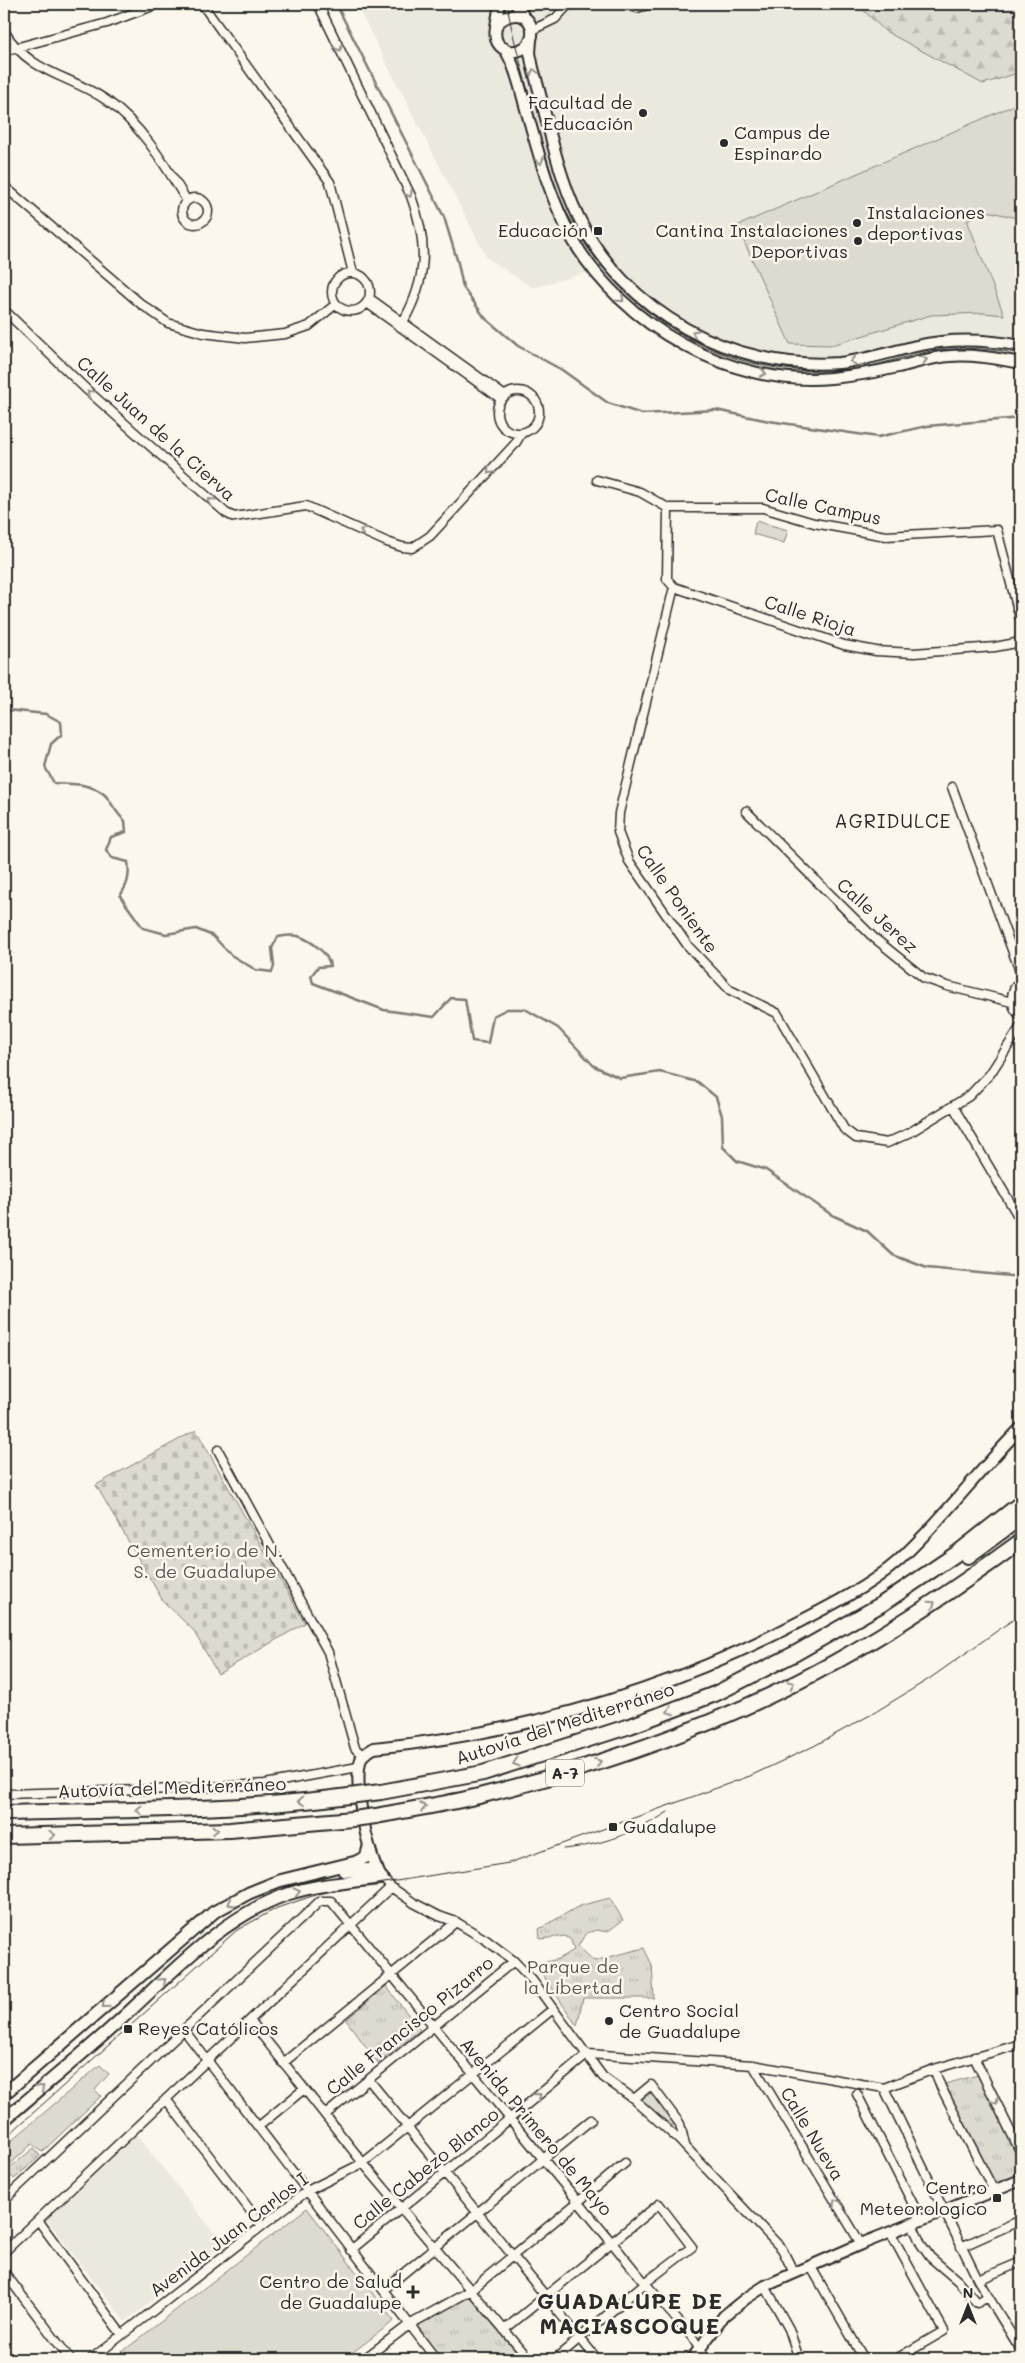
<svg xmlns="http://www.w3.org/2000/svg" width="1025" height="2363" font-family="Mali,sans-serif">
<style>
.built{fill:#ebe8de}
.green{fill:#dddad0;stroke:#84827e}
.forest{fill:url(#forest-firs);stroke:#84827e}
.cemetery{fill:url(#cemetery-stones);stroke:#84827e}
.park{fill:url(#park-tufts);stroke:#84827e}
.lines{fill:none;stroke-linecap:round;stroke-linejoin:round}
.stream{stroke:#7b7a75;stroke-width:2.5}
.street-casing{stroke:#2b2b2b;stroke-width:11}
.secondary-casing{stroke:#2b2b2b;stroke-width:14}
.primary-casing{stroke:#2b2b2b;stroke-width:15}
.highway-casing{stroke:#2b2b2b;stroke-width:18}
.street{stroke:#fbf7ec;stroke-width:8}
.secondary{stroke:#fbf7ec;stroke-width:10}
.primary{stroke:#fbf7ec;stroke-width:11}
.highway{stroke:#fbf7ec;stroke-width:14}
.tram{stroke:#2b2b2b;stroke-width:1}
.highway-bridge-casing{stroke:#2b2b2b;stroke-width:18;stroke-linecap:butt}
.highway-bridge{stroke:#fbf7ec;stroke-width:14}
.oneway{stroke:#93918c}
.poi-dot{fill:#2b2b2b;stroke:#fbf7ec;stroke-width:2}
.labels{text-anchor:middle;stroke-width:5;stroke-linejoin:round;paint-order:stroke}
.shield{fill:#fbf7ec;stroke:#696865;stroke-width:1}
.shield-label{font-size:16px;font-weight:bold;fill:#2b2b2b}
.poi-label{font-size:18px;fill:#2b2b2b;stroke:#fbf7ec;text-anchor:end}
.street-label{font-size:18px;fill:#2b2b2b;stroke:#fbf7ec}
.park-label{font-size:18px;fill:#585754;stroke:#fbf7ec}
.neighbourhood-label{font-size:19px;letter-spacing:1px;fill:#2b2b2b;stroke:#fbf7ec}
.district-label{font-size:22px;font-weight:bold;letter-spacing:1px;fill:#2b2b2b;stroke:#fbf7ec}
</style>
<defs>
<pattern id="forest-firs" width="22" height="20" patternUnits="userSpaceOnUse" patternTransform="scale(1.25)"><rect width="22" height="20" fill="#dddad0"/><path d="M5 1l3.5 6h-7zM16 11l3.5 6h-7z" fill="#bebbb3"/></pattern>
<pattern id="cemetery-stones" width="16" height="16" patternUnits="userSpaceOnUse" patternTransform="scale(1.25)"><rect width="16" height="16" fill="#dddad0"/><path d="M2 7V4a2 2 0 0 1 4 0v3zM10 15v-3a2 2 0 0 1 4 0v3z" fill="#bebbb3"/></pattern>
<pattern id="park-tufts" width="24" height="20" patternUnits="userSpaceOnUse" patternTransform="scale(1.25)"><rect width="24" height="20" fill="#dddad0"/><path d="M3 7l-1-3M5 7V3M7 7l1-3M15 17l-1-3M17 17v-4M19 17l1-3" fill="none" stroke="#bebbb3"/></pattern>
</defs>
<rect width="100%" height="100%" fill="#fbf7ec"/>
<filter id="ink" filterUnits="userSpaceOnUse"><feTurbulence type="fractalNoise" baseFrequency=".02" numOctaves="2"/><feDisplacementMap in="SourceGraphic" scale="10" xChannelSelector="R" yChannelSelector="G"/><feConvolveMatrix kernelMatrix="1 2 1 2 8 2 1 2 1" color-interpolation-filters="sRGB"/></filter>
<g filter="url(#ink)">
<path class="built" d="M356 4H1021V363L966 355 861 375 756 373 657 328 595 270 533 288 487 258Z
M137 2135 223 2244 125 2322 47 2220Z"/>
<path class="green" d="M1021 102V219L987 211 967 220 1004 315 984 313 931 315 832 345 790 344 737 226Z
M756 521 788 530 784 543 753 534Z
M100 2065 109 2074 95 2090 101 2096 42 2152 32 2144 4 2170V2147Z
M307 2208 394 2321 344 2359H113Z"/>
<path class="forest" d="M857 4H1021V72L983 84 885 31Z"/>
<path class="cemetery" d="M196 1430 305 1623 218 1674 193 1630 163 1601 96 1485Z"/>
<path class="park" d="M610 1898 623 1920 607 1932 597 1930 586 1933 578 1946 594 1961 644 1948 652 1965 654 1998H583L577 2026 543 1975 540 1963 559 1959 574 1950 571 1940 565 1936 540 1939 539 1929 579 1906Z
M386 1986 420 2030 378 2063 346 2020Z
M978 2075 1021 2163V2179L998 2189 945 2084Z
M651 2092 673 2120 675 2125H670L640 2101Z
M34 2148 40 2156 14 2179 6 2171Z
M468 2294 522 2359H441L416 2324Z"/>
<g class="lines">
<path class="stream" d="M336 4 444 217 458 263 463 287 485 318 518 346 562 370 608 403 642 414 716 410 769 421 878 437 927 426 1021 418
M4 707 7 710 46 714 61 722 62 734 51 744 45 767 54 783C72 784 93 783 106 796 113 805 116 813 125 821L126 832 111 837 106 850 112 858 128 862C130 876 128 884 120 896L143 928 166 934 196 929 213 936 231 955 256 970 272 972 274 966 272 948 278 937C284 936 293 935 298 936 310 940 329 953 330 966L318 967 311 976 313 983 384 1010 434 1017 451 998 465 999 472 1041 488 1043 493 1016 507 1009H525L558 1028 594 1066 620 1078 660 1072 698 1082 716 1097 722 1116 723 1147 737 1161 766 1170 832 1215 867 1231 893 1255 927 1268 1021 1277"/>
<g class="street-casing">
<path id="street" d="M202 4 330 182 353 273
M318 4 411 196C428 242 428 278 403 322
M625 4 637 8 652 4
M532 30 555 19 569 4
M4 31C31 75 69 74 106 100 141 124 165 165 187 201
M4 51 107 23 158 4
M4 186 141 304 168 323 203 333 245 338 285 334 309 326 336 304
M182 211a13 13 0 1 1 26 0a13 13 0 1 1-26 0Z
M332 292a19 19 0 1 1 38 0a19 19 0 1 1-38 0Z
M369 298 505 396
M367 303 501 399
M4 310 87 390 226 513 234 517 306 506 387 542 402 547 412 548 430 536 515 444 521 434
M497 412a21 21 0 1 1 42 0a21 21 0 1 1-42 0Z
M597 480 640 492 668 508H763L814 523 886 536 997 530 1021 622
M668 508 667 579 674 587 844 645 876 651 914 653 995 647 1021 642
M674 587 619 813 618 832 629 861 688 946 730 990 777 1013 844 1129 856 1138 887 1143 909 1133 969 1096 990 1074 1021 1026
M952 787 1021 974
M746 811 873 937 924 978 947 986 1012 1002
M1021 981C1009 990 1009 1006 1021 1016
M953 1106 1021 1221
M218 1450 328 1652 355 1748 362 1755
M4 1794 176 1789 265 1784 358 1767
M382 1878 391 1887 414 1903 439 1916 456 1922 486 1940 514 1961 532 1980 603 2077 634 2099 679 2140 782 2249 794 2273
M250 2020 363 2163 529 2359
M184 2030 436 2359
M588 2054 753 2065 884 2088 934 2069 1021 2044
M974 2057 1021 2153
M283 2063 456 1922
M753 2065 861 2244
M934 2069 941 2087 994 2191
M369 2080 597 2359
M884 2088 978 2280 1021 2350
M857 2094 921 2220
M166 2099 262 2226
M634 2099 651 2085 680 2124 685 2145
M325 2115 514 1961
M258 2127 304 2089
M4 2200 320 1901H331L645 2283 692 2337 706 2359
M38 2220 122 2335
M912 2224 921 2244 930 2257 958 2281 977 2303 988 2297
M890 2232 944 2331 896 2359
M961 2247 1021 2220
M351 2250 588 2054
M4 2252 391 1887
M811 2267 864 2359
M4 2272 70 2359
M978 2280 1021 2262
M765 2286 789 2329 799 2359
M383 2290 591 2120
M504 2330 659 2204 692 2247 645 2283 555 2359
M91 2359 307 2191 363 2163 553 2009
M364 2359 409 2325 470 2291 625 2163"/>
</g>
<g class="secondary-casing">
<path id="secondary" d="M516 4 524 17
M497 25C506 12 529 10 532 30 535 52 503 60 496 39 493 28 500 15 499 4
M531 40 530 53 533 68C547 117 556 170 578 216 624 312 733 371 839 363 866 360 890 352 916 346 951 338 986 339 1021 346
M504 48C517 68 521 93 528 116 540 159 551 201 573 240 622 325 732 388 831 378 854 376 876 372 898 367 915 363 932 357 950 356 974 354 998 359 1021 363
M380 1875C368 1856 351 1777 362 1757 364 1753 370 1751 374 1748 522 1733 663 1693 795 1624 830 1606 868 1587 898 1561 943 1520 978 1471 1021 1428
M692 2359 724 2316 745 2299 765 2286 861 2244 1021 2180"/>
</g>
<g class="primary-casing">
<path id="primary" d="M344 1871 377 1869
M4 2094 214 1912 249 1893 279 1881 356 1862 366 1857 369 1847
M4 2120C42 2087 82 2055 119 2021 171 1974 221 1917 288 1894 318 1884 351 1882 382 1878"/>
</g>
<g class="highway-casing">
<path id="highway" d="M968 1556 1021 1517
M381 1792 483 1773 630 1726 715 1694 796 1653 882 1604 956 1554 1021 1503
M4 1813C119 1810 235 1811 349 1796
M376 1816C411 1809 448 1804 483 1795 604 1765 726 1723 835 1662 900 1626 961 1585 1021 1541
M4 1836 230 1830 353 1819"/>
</g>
<use href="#street" class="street"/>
<use href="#secondary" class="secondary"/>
<use href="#primary" class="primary"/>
<use href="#highway" class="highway"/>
<path class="tram" d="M507 4C512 37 523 70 531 103 541 137 548 175 564 207 611 305 710 372 820 371 843 371 865 368 887 362 902 358 916 354 931 351 961 347 991 348 1021 354
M563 1849C599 1846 638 1832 668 1812
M4 2139 237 1930 277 1908 321 1893 509 1863 750 1776 814 1746 872 1714 929 1679 1021 1614"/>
<g class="highway-bridge-casing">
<path id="highway-bridge" d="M349 1796 381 1792
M353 1819 376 1816"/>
</g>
<use href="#highway-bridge" class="highway-bridge"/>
</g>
<defs><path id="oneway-chevron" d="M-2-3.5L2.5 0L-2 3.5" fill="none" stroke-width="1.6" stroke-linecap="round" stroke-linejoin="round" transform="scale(1.25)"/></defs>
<g class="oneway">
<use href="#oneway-chevron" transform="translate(339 48) rotate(65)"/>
<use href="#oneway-chevron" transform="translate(534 72) rotate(-105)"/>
<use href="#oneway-chevron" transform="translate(540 161) rotate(74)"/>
<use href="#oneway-chevron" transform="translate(409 194) rotate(63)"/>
<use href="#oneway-chevron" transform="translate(621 299) rotate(44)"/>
<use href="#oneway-chevron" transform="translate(695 333) rotate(-153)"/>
<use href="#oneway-chevron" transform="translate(924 360) rotate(-13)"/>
<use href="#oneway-chevron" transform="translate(853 361) rotate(172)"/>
<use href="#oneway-chevron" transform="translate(763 373) rotate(8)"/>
<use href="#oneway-chevron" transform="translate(90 393) rotate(-138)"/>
<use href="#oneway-chevron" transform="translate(490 471) rotate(133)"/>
<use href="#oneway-chevron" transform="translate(211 501) rotate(-138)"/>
<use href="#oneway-chevron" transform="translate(363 531) rotate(-156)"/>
<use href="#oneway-chevron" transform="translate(932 1604) rotate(-33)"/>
<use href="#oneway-chevron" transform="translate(791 1684) rotate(-26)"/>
<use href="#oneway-chevron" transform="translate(670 1711) rotate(159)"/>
<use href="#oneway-chevron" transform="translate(598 1762) rotate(-20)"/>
<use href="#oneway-chevron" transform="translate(516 1763) rotate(162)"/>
<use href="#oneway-chevron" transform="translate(301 1801) rotate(175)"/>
<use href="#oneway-chevron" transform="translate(423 1807) rotate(-11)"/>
<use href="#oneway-chevron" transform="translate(139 1810) rotate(179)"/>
<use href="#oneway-chevron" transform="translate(215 1830) rotate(-1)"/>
<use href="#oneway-chevron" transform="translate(52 1835) rotate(-2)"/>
<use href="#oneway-chevron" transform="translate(297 1892) rotate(-14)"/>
<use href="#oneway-chevron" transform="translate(231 1903) rotate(152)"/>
<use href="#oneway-chevron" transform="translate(163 1981) rotate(-42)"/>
<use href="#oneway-chevron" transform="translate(105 2005) rotate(139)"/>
<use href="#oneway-chevron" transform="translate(41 2088) rotate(-40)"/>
<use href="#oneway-chevron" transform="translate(538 2096) rotate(-39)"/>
<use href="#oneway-chevron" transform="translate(995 2101) rotate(63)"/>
<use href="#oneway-chevron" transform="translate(836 2202) rotate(-121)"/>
</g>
</g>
<g class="poi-dot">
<circle cx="643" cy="113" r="5"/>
<circle cx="724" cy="143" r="5"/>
<circle cx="857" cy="223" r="5"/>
<rect x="593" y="226" width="10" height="10" rx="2.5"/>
<circle cx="858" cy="241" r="5"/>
<rect x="608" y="1822" width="10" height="10" rx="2.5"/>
<circle cx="609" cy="2021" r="5"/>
<rect x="123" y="2024" width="10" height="10" rx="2.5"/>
<rect x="992" y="2193" width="10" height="10" rx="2.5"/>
<path d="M410.5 2284.5h5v5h5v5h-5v5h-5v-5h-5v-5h5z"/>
</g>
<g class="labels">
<rect class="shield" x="546" y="1759.5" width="38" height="27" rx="4"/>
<g class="shield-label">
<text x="565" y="1779">A-7</text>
</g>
<g class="poi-label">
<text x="633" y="109">Facultad de<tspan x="633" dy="21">Educación</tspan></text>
<text x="734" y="139" text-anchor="start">Campus de<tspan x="734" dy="21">Espinardo</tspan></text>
<text x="867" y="219" text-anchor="start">Instalaciones<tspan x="867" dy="21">deportivas</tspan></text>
<text x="588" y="237">Educación</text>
<text x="848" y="237">Cantina Instalaciones<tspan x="848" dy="21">Deportivas</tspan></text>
<text x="623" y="1833" text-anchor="start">Guadalupe</text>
<text x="619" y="2017" text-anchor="start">Centro Social<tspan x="619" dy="21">de Guadalupe</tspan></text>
<text x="138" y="2035" text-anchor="start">Reyes Católicos</text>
<text x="987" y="2194">Centro<tspan x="987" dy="21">Meteorologico</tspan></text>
<text x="402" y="2288">Centro de Salud<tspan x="402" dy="21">de Guadalupe</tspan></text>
</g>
<g class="street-label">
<text transform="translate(156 429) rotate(42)" y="6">Calle Juan de la Cierva</text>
<text transform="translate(823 507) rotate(12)" y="6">Calle Campus</text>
<text transform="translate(810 616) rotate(18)" y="6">Calle Rioja</text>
<text transform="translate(677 899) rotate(55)" y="6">Calle Poniente</text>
<text transform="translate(877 916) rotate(42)" y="6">Calle Jerez</text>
<text transform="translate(565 1724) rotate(-18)" y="6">Autovía del Mediterráneo</text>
<text transform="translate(172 1788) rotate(-2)" y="6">Autovía del Mediterráneo</text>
<text transform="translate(410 2026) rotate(-39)" y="6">Calle Francisco Pizarro</text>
<text transform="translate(536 2127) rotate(50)" y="6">Avenida Primero de Mayo</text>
<text transform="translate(812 2134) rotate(59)" y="6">Calle Nueva</text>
<text transform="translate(426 2169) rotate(-39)" y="6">Calle Cabezo Blanco</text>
<text transform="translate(229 2235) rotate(-37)" y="6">Avenida Juan Carlos I</text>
</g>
<g class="park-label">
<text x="205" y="1557">Cementerio de N.<tspan x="205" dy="21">S. de Guadalupe</tspan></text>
<text x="573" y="1973">Parque de<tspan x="573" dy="21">la Libertad</tspan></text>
</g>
<g class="neighbourhood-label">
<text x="893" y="828">AGRIDULCE</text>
</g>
<g class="district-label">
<text x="630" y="2309">GUADALUPE DE<tspan x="630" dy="25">MACIASCOQUE</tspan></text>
</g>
</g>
<rect width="1025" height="2363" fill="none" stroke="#fbf7ec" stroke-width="20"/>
<rect x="10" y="10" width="1005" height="2343" fill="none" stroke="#2b2b2b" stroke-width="2" filter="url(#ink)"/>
<g transform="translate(968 2306)" stroke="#fbf7ec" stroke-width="4" paint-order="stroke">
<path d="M0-4L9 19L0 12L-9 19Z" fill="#2b2b2b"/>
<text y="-8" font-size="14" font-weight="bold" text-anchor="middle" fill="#2b2b2b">N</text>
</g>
</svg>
